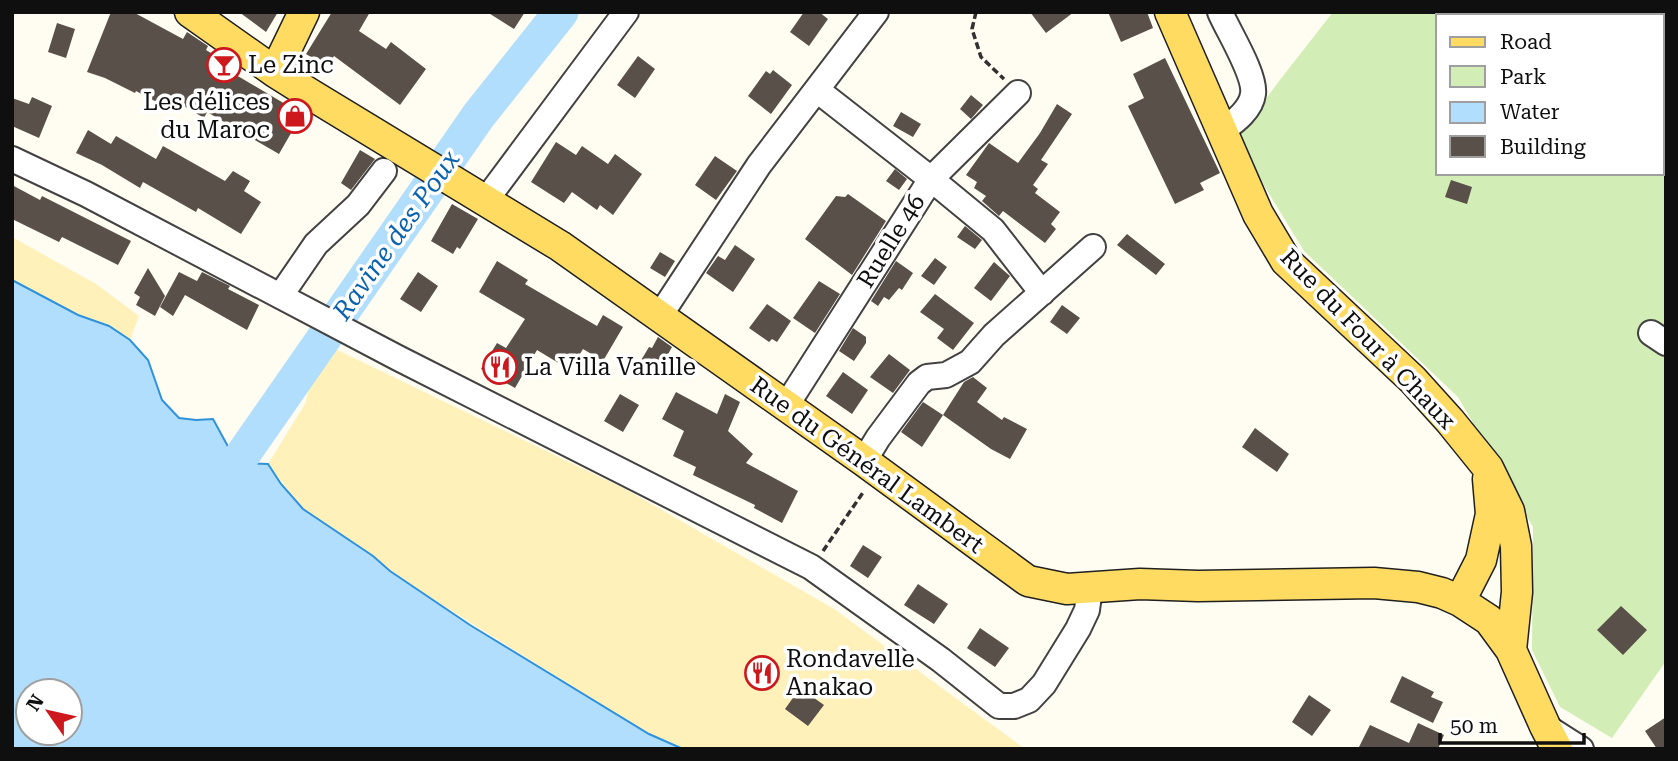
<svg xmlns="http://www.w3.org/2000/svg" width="1678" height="761" font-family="'Roboto Serif',serif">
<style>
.green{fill:#d2eeb6;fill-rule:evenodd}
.sand{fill:#fff1b9}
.water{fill:#b0defc;stroke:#2f92da;stroke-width:2;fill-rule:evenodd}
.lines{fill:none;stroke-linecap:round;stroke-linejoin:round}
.river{stroke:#b0defc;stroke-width:35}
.building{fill:#59504a}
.minor-casing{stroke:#424242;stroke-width:28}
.major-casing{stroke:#202020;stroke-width:33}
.path{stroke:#313131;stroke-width:3.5;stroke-dasharray:7 3.5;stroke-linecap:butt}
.minor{stroke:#fff;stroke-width:24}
.major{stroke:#ffdc61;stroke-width:30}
.labels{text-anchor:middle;stroke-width:7;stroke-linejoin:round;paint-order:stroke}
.poi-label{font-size:24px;fill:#0f0f0f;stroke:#fff;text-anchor:start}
.street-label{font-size:24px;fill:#0f0f0f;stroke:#fff}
.water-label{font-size:26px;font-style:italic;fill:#0b63ae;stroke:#fff}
</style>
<rect width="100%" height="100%" fill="#fffcf1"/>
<path class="green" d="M1333 12H1666V661L1612 738 1560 707 1532 650 1533 527 1458 397 1304 251 1246 156 1241 134 1276 85ZM1438 16H1662V173H1438Z"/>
<path class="sand" d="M12 237 96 284 139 316 130 340 109 326 78 315 12 280Z
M321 342 627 490 834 609 1025 749H684L649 734 425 594 303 509 268 464 305 404Z"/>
<path class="water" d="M12 280 78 315 109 326 130 340 148 360 162 400 179 418 196 420 213 419 237 463 268 464 281 484 303 509 373 556 390 571 470 625 649 734 683 749H12ZM28 691H70V733H28Z"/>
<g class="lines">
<path class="river" d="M237 463 479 115 561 12"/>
</g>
<path class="building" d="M111 12H133L183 39 187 32 208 46 206 50 234 67 231 72 302 114 279 154 207 112 204 118 169 97 164 106 136 91 135 93 105 78 87 72Z
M239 12H278L266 32Z
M332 12H370L359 31 386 49 391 42 426 69 400 105 334 56 327 67 306 54Z
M487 12H525L514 29Z
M804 12H819L828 19 809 46 790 32Z
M1030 12H1074L1046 33Z
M1108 12H1147L1153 28 1121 42Z
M57 23 75 29 66 58 48 52Z
M638 56 655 69 635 98 617 85Z
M1165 58 1220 173 1200 183 1204 190 1175 204 1128 106 1144 98 1133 74Z
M773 70 792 85 771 114 748 96 766 71 770 74Z
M971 95 983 105 971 119 960 109Z
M32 97 52 106 39 138 12 126V98L29 104Z
M1057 104 1072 114 1041 160 1048 164 1033 185 1038 189 1035 193 1060 212 1051 224 1056 229 1045 243 1003 211 999 216 982 201 986 196 974 188 977 182 966 175 989 143 1018 163 1040 133Z
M901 112 921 124 913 137 893 126Z
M88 130 111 144 116 136 156 159 163 146 225 181 233 171 250 181 244 191 261 202 241 234 198 208 196 212 143 182 140 188 102 165 76 153Z
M556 142 576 155 582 146 608 164 615 154 642 174 613 215 600 205 597 210 572 192 564 203 531 182Z
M360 150 375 159 351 190 341 183Z
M715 156 737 171 716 200 695 185Z
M895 169 907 179 899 190 886 181Z
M1451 180 1472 187 1467 204 1445 197Z
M12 185 40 200 42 196 131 241 118 265 62 237 59 242 12 219Z
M848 194 886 221 852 275 805 239 836 196 845 197Z
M452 204 478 219 460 249 457 247 453 254 431 241Z
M965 226 982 240 975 249 957 237Z
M1127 234 1165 264 1156 275 1117 245Z
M735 245 755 259 733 292 706 273 718 256 725 260Z
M660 252 675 261 665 277 650 268Z
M935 258 947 267 934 285 921 276Z
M497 261 528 280 525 284 597 326 603 315 623 327 603 361 583 349 570 370 537 350 515 388 481 369 497 343 506 348 525 319 479 292Z
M896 261 913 273 902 290 899 288 889 300 884 297 878 306 871 301Z
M994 262 1010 276 991 301 974 288Z
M148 268 165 296 155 316 136 305 140 297 134 293Z
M179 272 197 281 202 272 230 286 228 289 259 305 247 330 185 295 173 316 160 307Z
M418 272 438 286 421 312 400 299Z
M819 281 840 294 815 333 793 318Z
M935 294 974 323 953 350 937 338 944 329 920 312Z
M767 304 791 321 777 342 772 339 769 342 749 328Z
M1062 305 1080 318 1067 334 1050 322Z
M853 328 866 337V343L854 361 839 351Z
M658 337 672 347 666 358 669 359 662 373 640 362 649 347 652 348Z
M889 354 910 370 893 393 870 377Z
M843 372 868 390 852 414 826 396Z
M973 377 987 388 977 402 1002 420 1004 417 1027 429 1010 459 991 449 943 415 964 382Z
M676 392 717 414 725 394 740 402 728 431 753 454 746 463 798 491 782 523 754 508 755 505 693 475 696 467 673 456 684 431 662 419Z
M620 394 639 405 623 432 604 421Z
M923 402 943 415 922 447 901 432Z
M1255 428 1289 454 1277 472 1242 447Z
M863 545 882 557 868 578 850 566Z
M918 584 948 604 934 624 904 605Z
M1621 606 1647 630 1623 655 1597 630Z
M980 628 1009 648 995 667 967 648Z
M1402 676 1434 692 1431 697 1443 702 1433 723 1390 702Z
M800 688 824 705 808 726 785 709Z
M1309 695 1331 710 1312 736 1292 722Z
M1666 717V749H1657L1645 731Z
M1418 723 1444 735 1438 749H1358L1370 725 1409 743Z"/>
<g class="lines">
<g class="minor-casing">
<path id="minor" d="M1220 12C1228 31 1256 75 1253 94 1251 110 1234 122 1222 131
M817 90 931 179 993 230 1042 293
M12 159 86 194 398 358 811 567 941 660 999 706H1014L1029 700 1044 684 1078 629 1087 610 1090 587
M486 200 626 12
M281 295 316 244 358 205 384 171
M659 317 759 165 876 12
M1651 333 1666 343
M786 406 931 179 1018 93
M864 461 878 438 919 383 927 377 946 375 970 362 994 335 1093 247
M1545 726 1581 749"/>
</g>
<g class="major-casing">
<path id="major" d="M190 12 275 72 310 94 560 246 864 461 1028 581 1067 589 1140 584 1198 586 1374 583 1418 587 1442 593 1460 601 1489 620 1511 650 1545 726 1557 749
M1170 12 1258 214 1286 261 1413 380 1450 421 1488 468 1509 511 1516 546 1517 592 1511 650
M275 72 304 12
M1460 601 1481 560 1491 514 1488 479"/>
</g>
<path class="path" d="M976 12 972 29 981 57 1004 79
M823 551 864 491"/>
<use href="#minor" class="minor"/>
<use href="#major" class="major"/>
</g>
<defs>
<g id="bar-ring" transform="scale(1.75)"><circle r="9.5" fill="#fff" stroke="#cd181d" stroke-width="1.5"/><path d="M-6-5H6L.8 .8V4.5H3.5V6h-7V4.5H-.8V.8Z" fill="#cd181d"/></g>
<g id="shop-ring" transform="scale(1.75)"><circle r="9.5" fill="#fff" stroke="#cd181d" stroke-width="1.5"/><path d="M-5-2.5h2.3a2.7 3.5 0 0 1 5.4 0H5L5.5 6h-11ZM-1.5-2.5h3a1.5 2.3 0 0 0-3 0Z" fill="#cd181d"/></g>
<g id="restaurant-ring" transform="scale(1.75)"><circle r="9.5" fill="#fff" stroke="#cd181d" stroke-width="1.5"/><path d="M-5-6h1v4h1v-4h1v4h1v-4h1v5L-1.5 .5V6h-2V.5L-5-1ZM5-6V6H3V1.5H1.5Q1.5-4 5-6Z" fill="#cd181d"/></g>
</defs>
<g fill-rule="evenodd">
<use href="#bar-ring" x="224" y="65"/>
<use href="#shop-ring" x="295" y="116"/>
<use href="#restaurant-ring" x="500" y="367"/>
<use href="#restaurant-ring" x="762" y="673"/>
</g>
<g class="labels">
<g class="poi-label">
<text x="248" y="73">Le Zinc</text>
<text x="270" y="110" text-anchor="end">Les délices<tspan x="270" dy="28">du Maroc</tspan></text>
<text x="524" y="375">La Villa Vanille</text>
<text x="786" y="667">Rondavelle<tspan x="786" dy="28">Anakao</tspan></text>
</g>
<g class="street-label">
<text transform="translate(891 241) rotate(-58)" y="8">Ruelle 46</text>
<text transform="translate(1368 339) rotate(46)" y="8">Rue du Four à Chaux</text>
<text transform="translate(867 465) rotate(36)" y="8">Rue du Général Lambert</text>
</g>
<g class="water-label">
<text transform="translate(396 235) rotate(-55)" y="9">Ravine des Poux</text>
</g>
</g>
<rect width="1678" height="761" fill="none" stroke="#0f0f0f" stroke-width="28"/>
<rect x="1436" y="14" width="228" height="161" fill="#ffffff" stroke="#9f9f9f" stroke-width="2"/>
<rect x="1450" y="37" width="35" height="10" fill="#ffdc61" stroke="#9f9f9f" stroke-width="2"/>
<text x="1500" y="49" font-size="21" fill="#0f0f0f">Road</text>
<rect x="1450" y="66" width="35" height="21" fill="#d2eeb6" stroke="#9f9f9f" stroke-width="2"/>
<text x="1500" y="84" font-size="21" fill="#0f0f0f">Park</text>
<rect x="1450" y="102" width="35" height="21" fill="#b0defc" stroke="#9f9f9f" stroke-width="2"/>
<text x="1500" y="119" font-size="21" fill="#0f0f0f">Water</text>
<rect x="1450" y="136" width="35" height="21" fill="#59504a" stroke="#9f9f9f" stroke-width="2"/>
<text x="1500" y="154" font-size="21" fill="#0f0f0f">Building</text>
<g transform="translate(49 712) rotate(304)"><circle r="33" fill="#ffffff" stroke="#9f9f9f" stroke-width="2"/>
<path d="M0-5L12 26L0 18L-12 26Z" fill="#cd181d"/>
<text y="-10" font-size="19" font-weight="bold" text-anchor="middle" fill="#0f0f0f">N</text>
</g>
<path d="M1440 733v10h144v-10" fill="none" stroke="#0f0f0f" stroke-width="3.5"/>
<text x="1450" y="733" font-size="21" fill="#0f0f0f" stroke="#ffffff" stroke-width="5" paint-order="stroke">50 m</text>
</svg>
